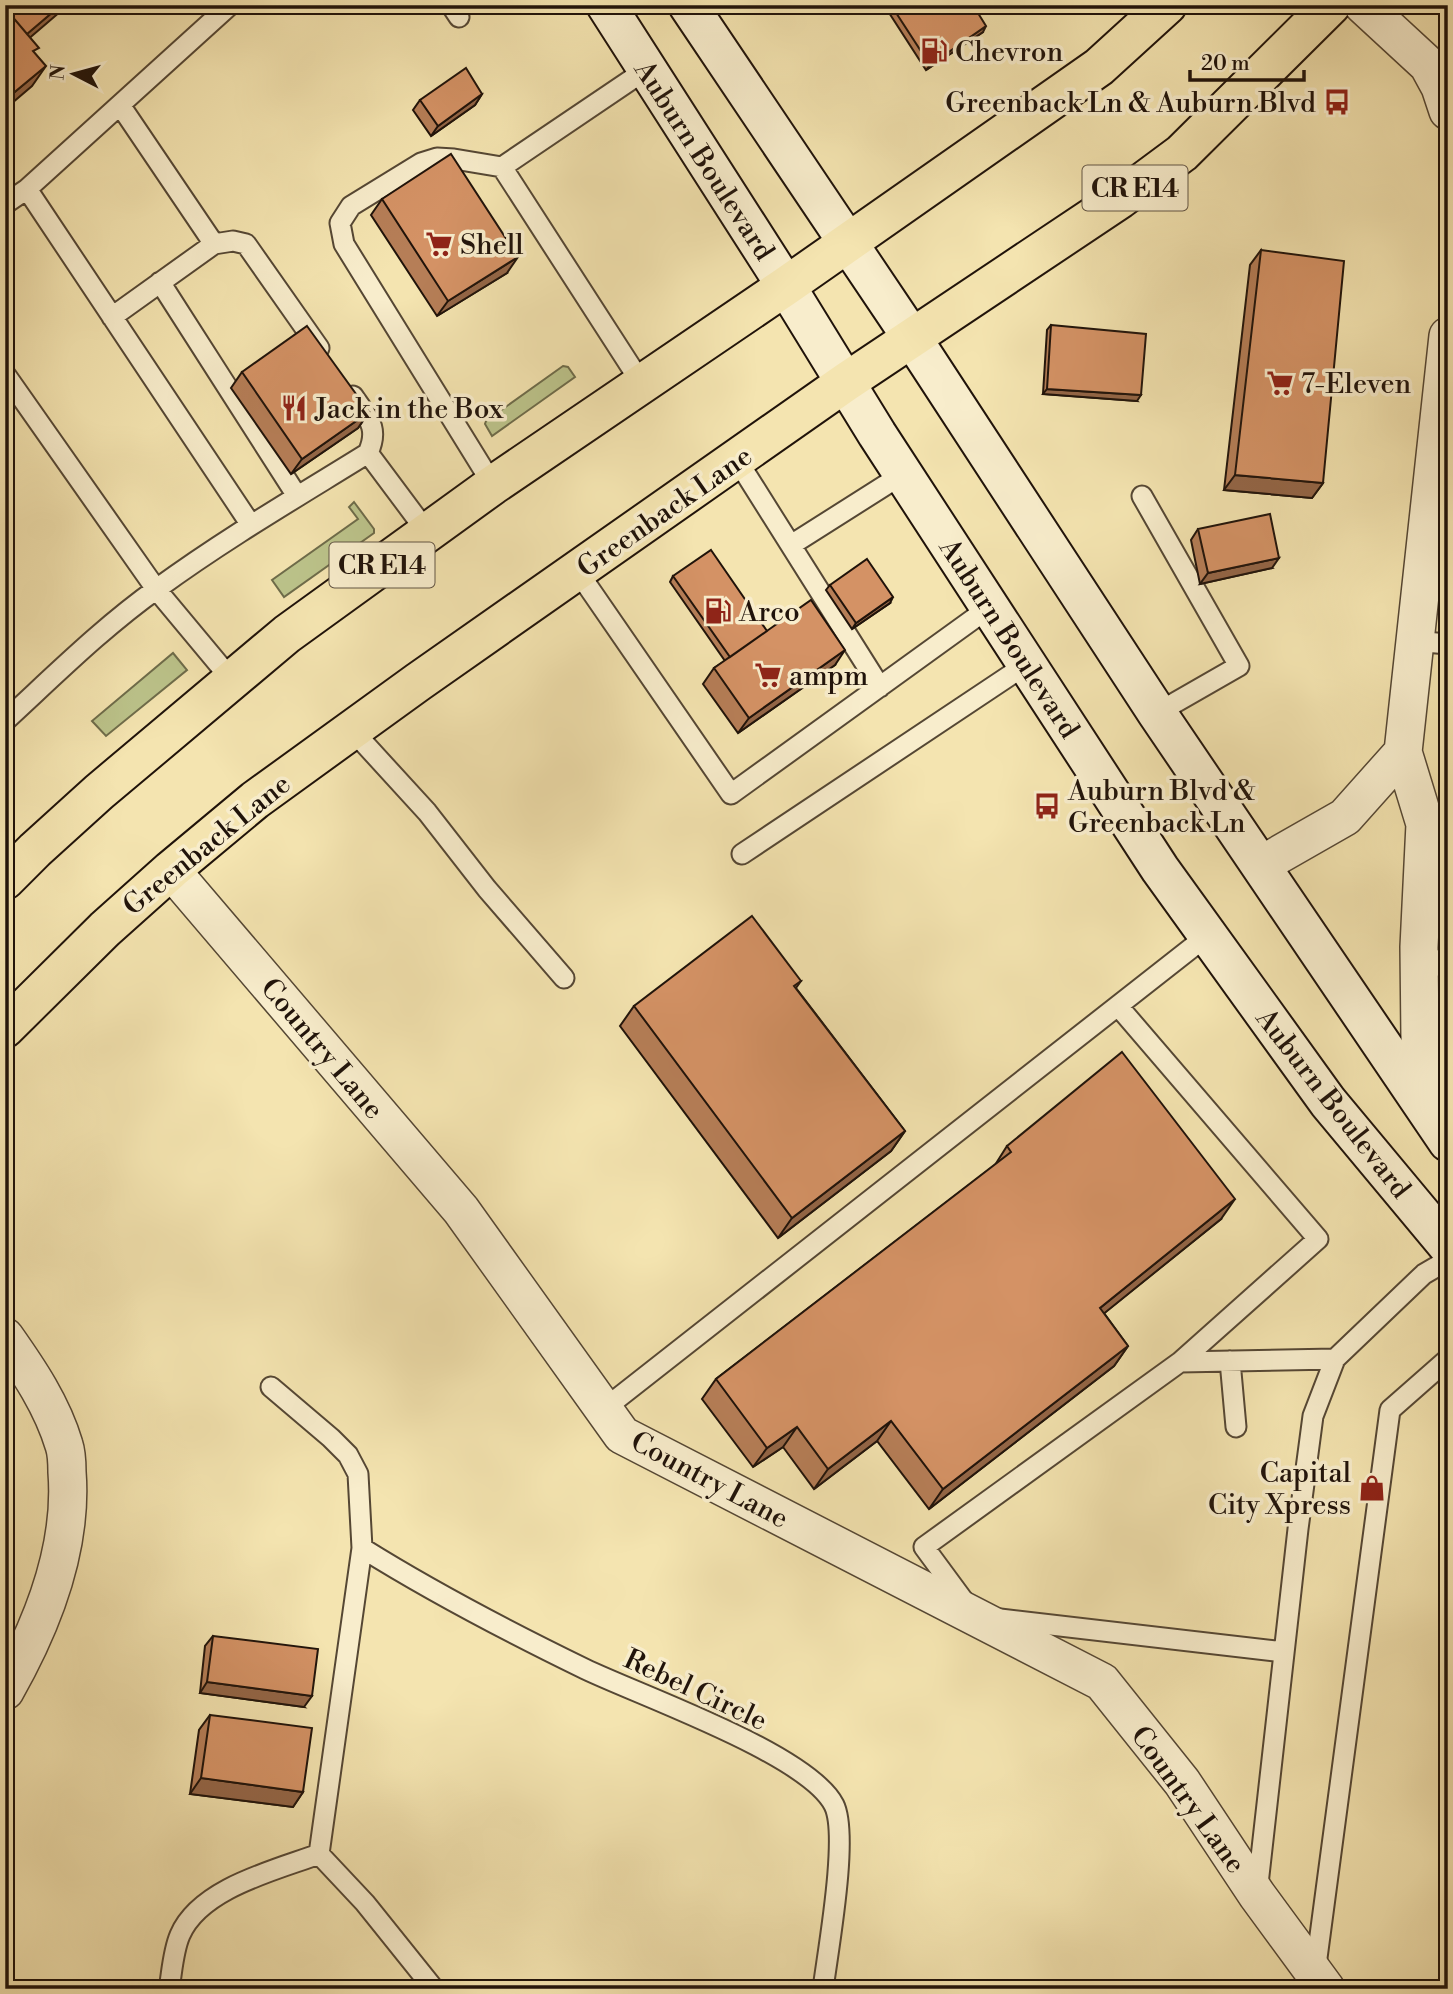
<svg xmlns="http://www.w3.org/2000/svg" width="1453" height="1994" font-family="'Libre Bodoni',serif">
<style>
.green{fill:#bcc48b;stroke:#6e6c4a;stroke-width:2}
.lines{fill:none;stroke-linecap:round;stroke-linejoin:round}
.lane-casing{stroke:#554734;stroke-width:23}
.street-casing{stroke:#554734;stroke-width:40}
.secondary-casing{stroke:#20130a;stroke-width:42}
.primary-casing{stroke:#20130a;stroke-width:42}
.lane{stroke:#f8edcc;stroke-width:19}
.street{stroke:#f8edcc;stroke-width:37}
.secondary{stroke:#f8edcc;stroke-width:38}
.primary{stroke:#f4e4b0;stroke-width:38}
.wall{fill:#b67e57;stroke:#20130a;stroke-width:2}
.shaded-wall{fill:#946647;stroke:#20130a;stroke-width:2}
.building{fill:#d49265;stroke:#20130a;stroke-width:2}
.labels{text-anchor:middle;stroke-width:7;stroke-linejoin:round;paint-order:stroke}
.shield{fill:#f8edcc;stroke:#615444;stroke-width:2}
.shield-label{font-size:26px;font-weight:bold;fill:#20130a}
.poi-label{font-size:28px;fill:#20130a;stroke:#f8edcc;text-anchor:start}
.street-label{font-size:28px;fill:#20130a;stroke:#f8edcc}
</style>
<rect width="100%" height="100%" fill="#f4e4b0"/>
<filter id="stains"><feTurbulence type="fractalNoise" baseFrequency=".00286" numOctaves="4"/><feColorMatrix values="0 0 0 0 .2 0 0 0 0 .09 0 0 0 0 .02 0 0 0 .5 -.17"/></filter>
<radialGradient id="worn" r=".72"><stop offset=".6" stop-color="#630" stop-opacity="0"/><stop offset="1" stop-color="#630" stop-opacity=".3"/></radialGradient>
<path class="green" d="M563 366 568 367 575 377 492 436 485 424 486 421Z
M354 502 374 529V533L284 597 272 580 358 519 349 507Z
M173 653 187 670 106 736 92 721Z"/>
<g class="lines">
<g class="lane-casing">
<path id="lane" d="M451 5 459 17
M120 105 214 244
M27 189 251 525
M5 204 27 189 230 5
M160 282 297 496
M112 317 214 244 233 241 246 244 319 348
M5 374 156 589 231 679
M642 384 502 167 647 69
M368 453 427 532
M737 460 880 687
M493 485 344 244 340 223 351 206 421 163 437 158 454 159 502 167
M1142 496 1239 666 1157 713
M791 545 903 474
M578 572 731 794 990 607
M1413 641 1448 644
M5 721C54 676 103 627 158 588 225 539 297 497 368 453 380 427 367 417 353 396
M352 730 427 812 487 889 564 978
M742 854 1027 664
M1419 947 1448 972
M1118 1006 1318 1239 1180 1362
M1230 1361 1236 1427
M271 1387 331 1438 348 1455 358 1474 362 1548 319 1854
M604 1409 1208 935
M362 1548C434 1593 509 1632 585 1669 641 1696 808 1754 834 1805 849 1835 828 1950 823 1989
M966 1604 924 1547 1180 1362 1335 1359
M1000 1619 1284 1652
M319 1854 365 1903 434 1989
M1257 1893 1298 1529 1313 1416 1335 1359 1424 1274 1448 1260
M1315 1973 1390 1410 1448 1359
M169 1989C172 1972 173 1951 180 1935 200 1888 276 1870 319 1854"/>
</g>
<g class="street-casing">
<path id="street" d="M1363 5 1428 65 1440 87 1448 111
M1261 865 1345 817 1403 752
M171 870 461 1210 622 1435 1102 1682 1182 1782 1257 1895 1326 1989
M1439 1126 1420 1039 1419 947 1425 824 1403 752 1448 336
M5 1337C29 1371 52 1405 64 1445 67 1454 67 1463 67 1472 73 1548 42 1626 5 1691"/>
</g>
<g class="secondary-casing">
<path id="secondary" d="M606 5 786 286 877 434 1160 869 1328 1102 1448 1246
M688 5 912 338 1157 713 1448 1142"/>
</g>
<g class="primary-casing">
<path id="primary" d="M5 880 35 850 99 792 287 634 493 485 786 286 1099 67 1167 5
M5 1028 105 929 171 870 255 800 418 682 846 382 1120 199 1182 153 1331 5"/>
</g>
<use href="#lane" class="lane"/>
<use href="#street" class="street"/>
<use href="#secondary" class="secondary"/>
<use href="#primary" class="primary"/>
</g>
<path class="wall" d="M884 5H973L983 32 926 70Z
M482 94 475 105 431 136 413 110 420 100Z
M382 199 507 273 437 316 371 215Z
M1261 250 1323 483 1312 498 1224 490 1250 265Z
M1051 325 1137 401 1043 394 1047 330Z
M242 372 369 412 358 428 291 474 231 388Z
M1198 529 1272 568 1200 584 1191 540Z
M673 576 767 631 835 665 738 733 703 684 714 668 725 661 670 582Z
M830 585 890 603 852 629 826 590Z
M801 981 796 988 905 1131 891 1151 778 1238 620 1026 634 1006Z
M1007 1146 1221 1219 1104 1313 1128 1346 1114 1366 929 1509 877 1441 814 1489 783 1447 753 1467 702 1399 716 1379 995 1165Z
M213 1636 304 1707 200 1693 205 1646Z
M210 1715 303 1792 293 1807 190 1794 199 1730Z"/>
<path class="shaded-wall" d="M61 5H68L12 53 23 37Z
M986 26 983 32 926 70 930 65Z
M46 66 32 86 5 109V100Z
M482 94 475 105 431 136 438 126Z
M518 257 507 273 437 316 448 301Z
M1047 389 1141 395 1137 401 1043 394Z
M369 412 358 428 291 474 302 459Z
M1235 475 1323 483 1312 498 1224 490Z
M1279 558 1272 568 1200 584 1208 573Z
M893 597 890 603 852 629 856 623Z
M845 650 835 665 738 733 749 718Z
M905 1131 891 1151 778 1238 792 1218Z
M1235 1199 1221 1219 1086 1328 1100 1308Z
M1128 1346 1114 1366 929 1509 943 1489Z
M891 1421 877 1441 814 1489 828 1469Z
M797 1427 783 1447 753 1467 767 1448Z
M207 1682 312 1696 304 1707 200 1693Z
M201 1778 303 1792 293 1807 190 1794Z"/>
<path class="building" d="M5 5H61L27 34 5 8Z
M891 5H973L986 26 930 65Z
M5 8 39 48 33 51 46 66 5 100Z
M466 68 482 94 438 126 420 100Z
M451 154 518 257 448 301 382 199Z
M1261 250 1344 261 1323 483 1235 475Z
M1051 325 1146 334 1141 395 1047 389Z
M307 326 369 412 302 459 242 372Z
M1270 514 1279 558 1208 573 1198 529Z
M711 550 767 631 730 657 673 576Z
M867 559 893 597 856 623 830 585Z
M811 600 845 650 749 718 714 668Z
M752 916 801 981 794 986 905 1131 792 1218 634 1006Z
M1122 1052 1235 1199 1100 1308 1128 1346 943 1489 891 1421 828 1469 797 1427 767 1448 716 1379 1011 1152 1007 1146Z
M213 1636 318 1649 312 1696 207 1682Z
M210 1715 312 1728 303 1792 201 1778Z"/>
<defs>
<g id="fuel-bare" transform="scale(2.1)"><path d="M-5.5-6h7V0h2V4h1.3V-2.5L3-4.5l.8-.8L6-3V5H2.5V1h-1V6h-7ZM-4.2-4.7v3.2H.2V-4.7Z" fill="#8f2418" stroke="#f8edcc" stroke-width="2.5" paint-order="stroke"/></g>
<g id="bus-bare" transform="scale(2.1)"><path d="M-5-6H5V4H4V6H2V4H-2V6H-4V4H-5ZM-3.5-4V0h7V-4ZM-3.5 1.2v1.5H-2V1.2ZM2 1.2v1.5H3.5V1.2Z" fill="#8f2418" stroke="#f8edcc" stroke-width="2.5" paint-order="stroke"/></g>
<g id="supermarket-bare" transform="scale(2.1)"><path d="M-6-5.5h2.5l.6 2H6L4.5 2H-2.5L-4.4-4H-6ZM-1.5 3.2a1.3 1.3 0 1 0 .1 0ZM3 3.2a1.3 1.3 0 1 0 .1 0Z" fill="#8f2418" stroke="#f8edcc" stroke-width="2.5" paint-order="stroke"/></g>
<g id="restaurant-bare" transform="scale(2.1)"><path d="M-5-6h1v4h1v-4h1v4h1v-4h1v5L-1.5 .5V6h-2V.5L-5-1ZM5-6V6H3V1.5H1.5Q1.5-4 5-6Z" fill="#8f2418" stroke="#f8edcc" stroke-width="2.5" paint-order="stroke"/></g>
<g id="shop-bare" transform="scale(2.1)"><path d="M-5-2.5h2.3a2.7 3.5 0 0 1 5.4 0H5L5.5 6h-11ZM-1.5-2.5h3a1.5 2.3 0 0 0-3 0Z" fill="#8f2418" stroke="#f8edcc" stroke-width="2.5" paint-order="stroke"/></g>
</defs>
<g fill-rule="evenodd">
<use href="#fuel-bare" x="934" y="51"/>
<use href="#bus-bare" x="1337" y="102"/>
<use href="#supermarket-bare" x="439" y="244"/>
<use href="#supermarket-bare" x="1280" y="383"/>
<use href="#restaurant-bare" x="294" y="408"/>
<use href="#fuel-bare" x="718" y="611"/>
<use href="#supermarket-bare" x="768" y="675"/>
<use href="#bus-bare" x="1047" y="806"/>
<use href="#shop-bare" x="1372" y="1488"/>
</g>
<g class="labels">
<g class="shield">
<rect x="1082.5" y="165.5" width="105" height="45" rx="5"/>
<rect x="329.5" y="542.5" width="105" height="45" rx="5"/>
</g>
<g class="shield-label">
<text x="1135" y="197">CR E14</text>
<text x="382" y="574">CR E14</text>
</g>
<g class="poi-label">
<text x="955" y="61">Chevron</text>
<text x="1316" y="112" text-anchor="end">Greenback Ln &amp; Auburn Blvd</text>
<text x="460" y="254">Shell</text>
<text x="1301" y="393">7-Eleven</text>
<text x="315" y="418">Jack in the Box</text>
<text x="739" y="621">Arco</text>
<text x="789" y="685">ampm</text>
<text x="1068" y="800">Auburn Blvd &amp;<tspan x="1068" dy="32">Greenback Ln</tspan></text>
<text x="1351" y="1482" text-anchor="end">Capital<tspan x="1351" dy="32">City Xpress</tspan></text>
</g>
<g class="street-label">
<text transform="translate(705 160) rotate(57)" y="10">Auburn Boulevard</text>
<text transform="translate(664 511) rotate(-35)" y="10">Greenback Lane</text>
<text transform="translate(1010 638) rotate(57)" y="10">Auburn Boulevard</text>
<text transform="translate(206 844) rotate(-39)" y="10">Greenback Lane</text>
<text transform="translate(323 1048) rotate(50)" y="10">Country Lane</text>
<text transform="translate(1334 1103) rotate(52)" y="10">Auburn Boulevard</text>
<text transform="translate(710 1479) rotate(28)" y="10">Country Lane</text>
<text transform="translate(696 1689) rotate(25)" y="10">Rebel Circle</text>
<text transform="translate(1189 1799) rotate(54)" y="10">Country Lane</text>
</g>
</g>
<rect width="1453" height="1994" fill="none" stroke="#f4e4b0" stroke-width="28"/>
<rect x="7" y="7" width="1439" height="1980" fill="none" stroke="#20130a" stroke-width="3.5"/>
<rect x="14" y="14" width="1425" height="1966" fill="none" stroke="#20130a" stroke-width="2"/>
<g transform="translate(74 74) rotate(276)" stroke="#f8edcc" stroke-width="5" paint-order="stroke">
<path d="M0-5L12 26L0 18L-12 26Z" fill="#20130a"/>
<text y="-10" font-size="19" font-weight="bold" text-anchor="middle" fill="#20130a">N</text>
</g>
<path d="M1190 70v10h114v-10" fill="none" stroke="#20130a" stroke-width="3.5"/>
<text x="1201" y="70" font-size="21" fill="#20130a" stroke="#f8edcc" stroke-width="5" paint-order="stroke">20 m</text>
<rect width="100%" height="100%" filter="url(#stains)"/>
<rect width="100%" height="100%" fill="url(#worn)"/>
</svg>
